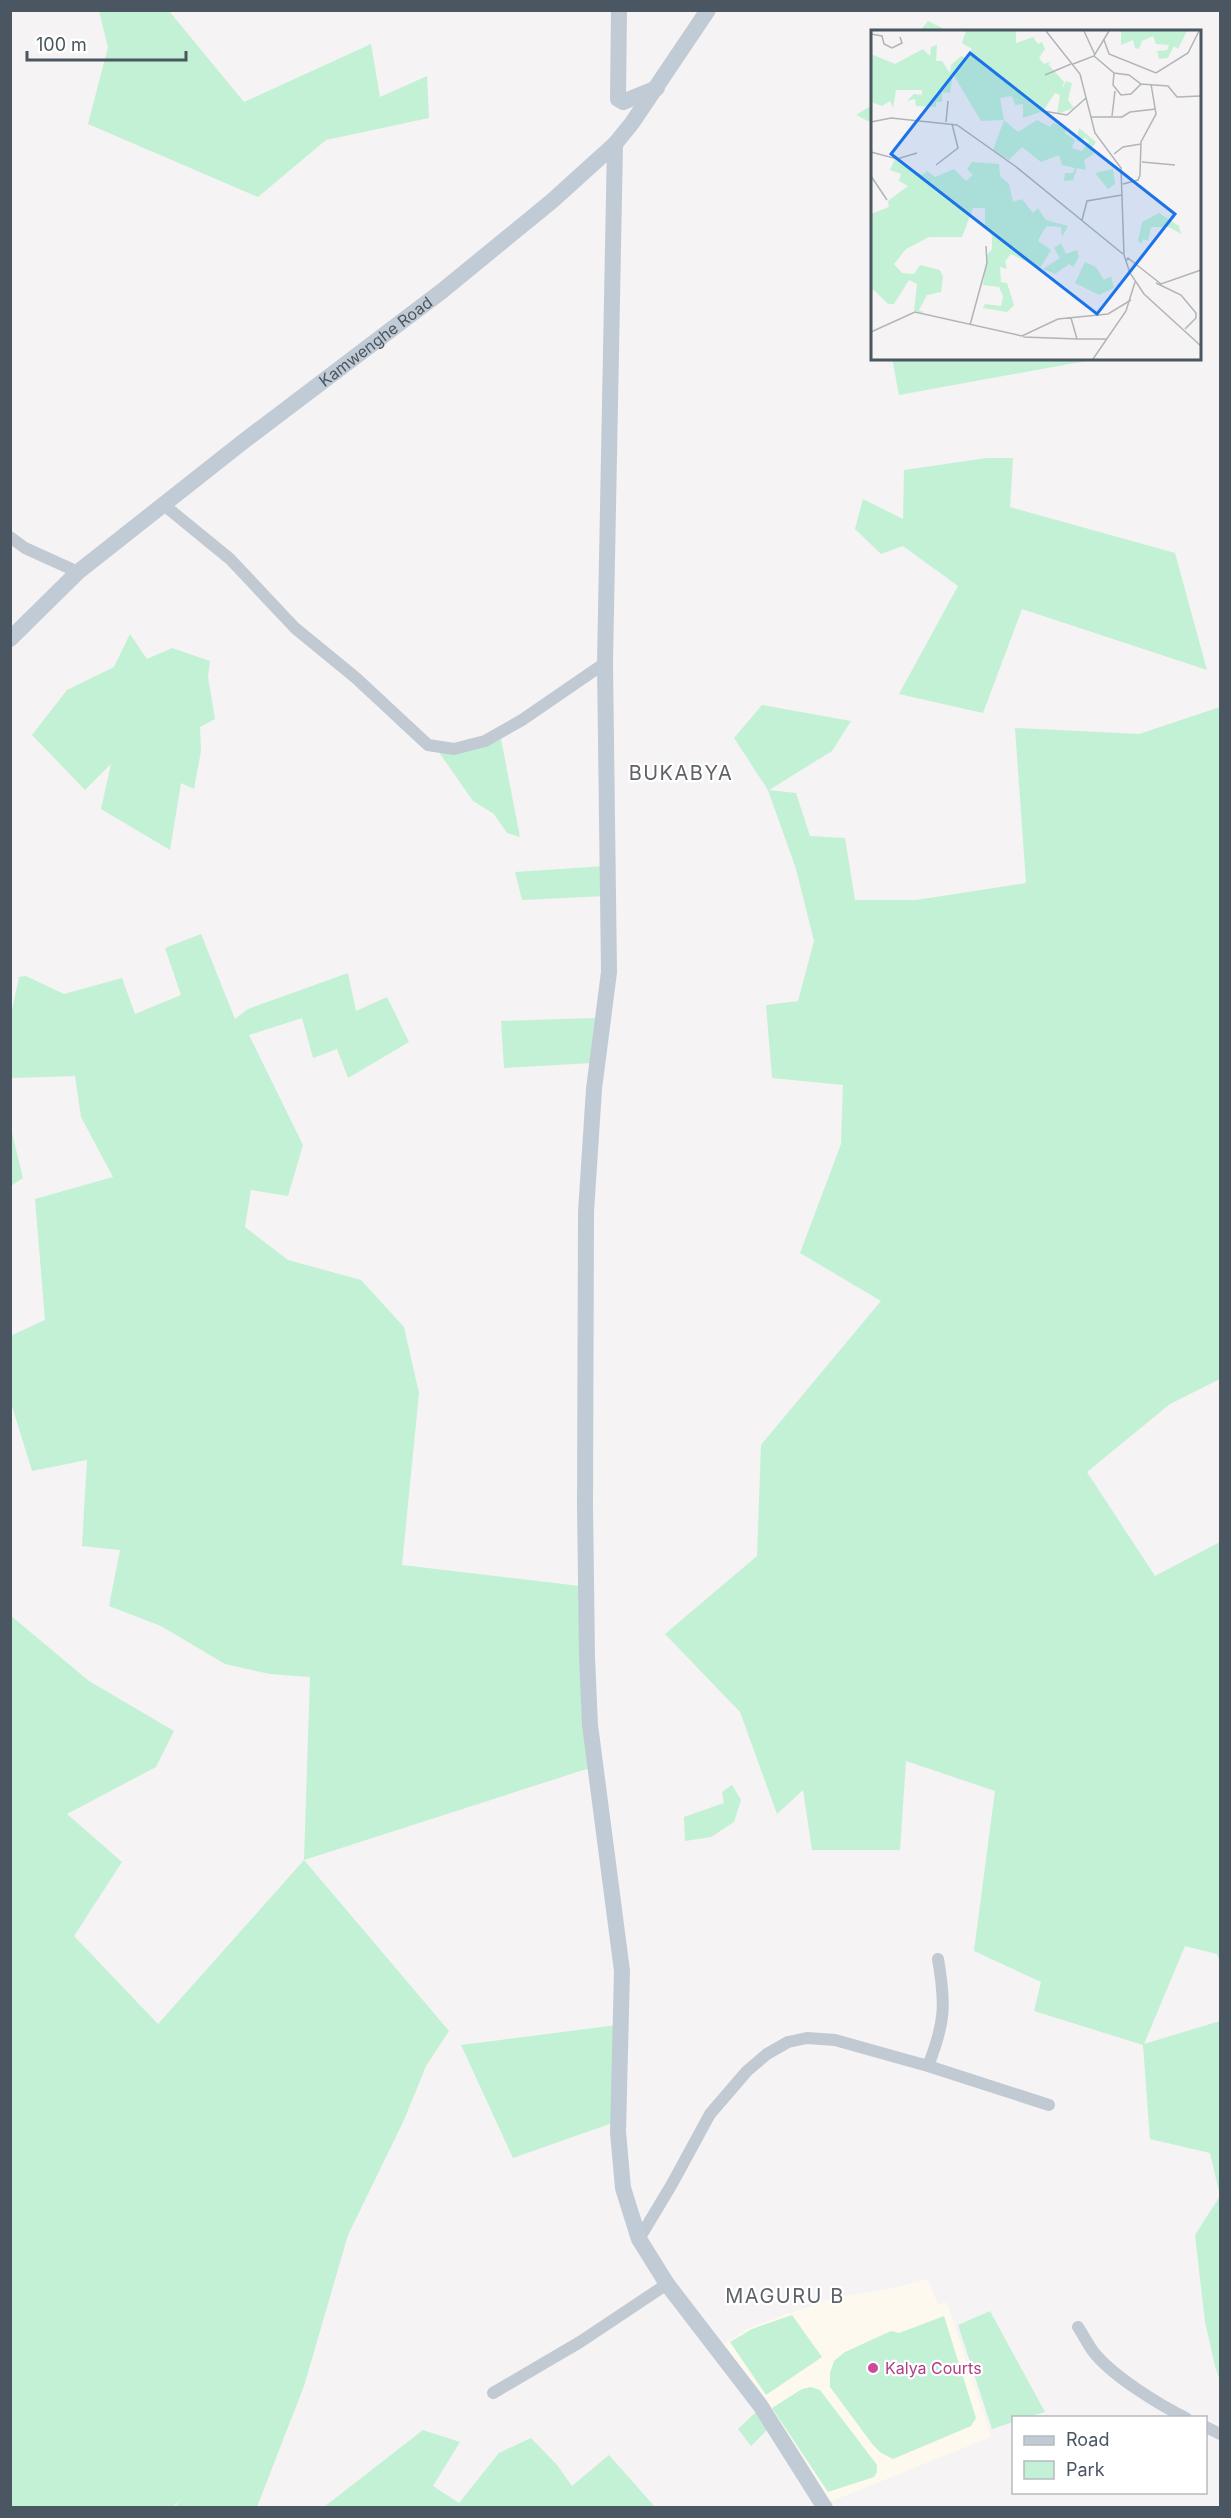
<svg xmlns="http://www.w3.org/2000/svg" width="1231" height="2518" font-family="Inter,sans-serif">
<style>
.commercial{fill:#fdf9ef}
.green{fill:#c3f1d5}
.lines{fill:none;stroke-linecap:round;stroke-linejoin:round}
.street{stroke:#c1cad2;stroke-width:12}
.secondary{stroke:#c1cbd6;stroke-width:16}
.hotel-dot{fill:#d1479c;stroke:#fff;stroke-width:2}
.labels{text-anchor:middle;stroke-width:4.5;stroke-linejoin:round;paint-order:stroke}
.street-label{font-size:16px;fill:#4a5661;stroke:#fff}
.hotel-label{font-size:16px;fill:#b23c85;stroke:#fff;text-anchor:start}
.quarter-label{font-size:20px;letter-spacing:1.5px;fill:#5f6368;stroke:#fff}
.inset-road{fill:none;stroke:#b1b4b9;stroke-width:1.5}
.view{fill:#1a73e8;fill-opacity:0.15;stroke:#1a73e8;stroke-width:3}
.inset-edge{fill:none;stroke:#4a5661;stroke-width:3}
</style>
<rect width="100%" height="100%" fill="#f5f3f3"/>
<path class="commercial" d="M928 2279 938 2305 947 2302 991 2437 827 2503 722 2345 751 2327 836 2297 884 2290Z"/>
<path class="green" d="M99 11H169L244 102 371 44 380 97 427 76 429 118 326 140 258 197 88 124 108 47Z
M928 21 948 31H920Z
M872 105V123L856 115Z
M892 358H1097V359L899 395Z
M987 458H1013L1010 507 1175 553 1207 670 1022 609 983 713 899 694 958 586 903 546 881 554 855 529 863 499 903 519 904 470Z
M130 634 147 659 172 648 210 661 208 677 215 719 200 727 201 751 194 789 181 783 170 850 101 809 111 764 85 790 32 735 67 690 114 667Z
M762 705 851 721 832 751 769 790 796 793 810 836 845 838 855 900H916L1026 883 1015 728 1139 734 1220 707V1379L1170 1404 1087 1472 1155 1576 1220 1542V1962L1217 1954 1185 1946 1144 2044 1220 2021V2381L1215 2366 1205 2322 1195 2235 1220 2196 1210 2153 1150 2139 1143 2045 1034 2011 1041 1982 974 1951 995 1791 906 1761 900 1850H812L803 1790 777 1814 740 1712 665 1634 757 1556 761 1445 881 1301 800 1253 841 1144 843 1085 772 1078 766 1005 798 1001 814 941 796 869 768 790 734 738Z
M501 739 520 837 507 833 494 814 473 801 436 748C460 754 479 750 501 739Z
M605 866 606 896 522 900 515 872Z
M201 934 235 1019 248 1009 348 973 356 1011 387 997 409 1042 348 1078 337 1049 313 1058 302 1018 249 1035 303 1145 288 1196 251 1190 245 1227 288 1260 361 1280 404 1327 419 1393 402 1565 580 1586 599 1765 304 1860 449 2031 426 2066 404 2120 348 2235 304 2386 257 2507H175L182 2498 173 2507H11L10 1615 89 1681 174 1731 156 1767 67 1814 122 1862 74 1936 158 2024 304 1860 310 1677 270 1674 225 1664 161 1626 109 1606 120 1550 82 1546 87 1460 32 1471 11 1403 10 1336 45 1320 35 1199 113 1177 81 1117 75 1076 11 1078V1015L19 977 26 976 64 994 122 978 135 1014 181 995 165 948Z
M596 1018 592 1063 504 1068 501 1021Z
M12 1133 23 1178 11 1186 10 1134Z
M732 1785 741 1800 734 1822 711 1837 685 1841 684 1817 724 1803 722 1792Z
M617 2025 618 2121 513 2158 461 2045Z
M990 2311 1045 2412 1028 2417 1014 2418 1013 2422 992 2429 958 2325Z
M792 2315 822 2357 766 2395 730 2342 752 2329Z
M944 2316 976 2418 971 2426 893 2459 881 2453 873 2445 830 2387V2373L834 2361 845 2352 891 2331 899 2333Z
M811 2387 820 2390 877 2465V2472L874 2477 828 2492 772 2408 802 2389Z
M756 2412 768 2429 751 2446 738 2429Z
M423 2430 460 2442 433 2486 459 2503 499 2453 531 2438 557 2465 572 2486 609 2455 655 2507H324Z"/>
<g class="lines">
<path class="street" d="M164 505 230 559 295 628 356 678 428 745 454 749 485 741 522 720 605 663
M10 537 25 548 78 572
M928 2066C945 2023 946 2005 938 1959
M639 2239 672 2184 710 2114 747 2071 767 2054 788 2042 807 2038 835 2040 928 2066 1049 2105
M1078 2327C1084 2336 1089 2347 1096 2355 1116 2378 1158 2404 1186 2418
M493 2393 580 2342 667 2284
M1206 2427 1220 2434"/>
<g class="secondary">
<path d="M619 10 618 99 623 102 657 88"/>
<path d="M615 144 605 663 609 972 594 1089 586 1212 585 1504 587 1657 590 1725 622 1971 618 2132 623 2188 639 2239 667 2284 760 2405 825 2508"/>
<path id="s1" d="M10 639 78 572 244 441 442 291 552 201 615 144 632 123 708 10"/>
</g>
</g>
<circle class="hotel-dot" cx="873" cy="2368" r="6"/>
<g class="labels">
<g class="street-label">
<text dy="6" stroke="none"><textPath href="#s1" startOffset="472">Kamwenghe Road</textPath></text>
</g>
<g class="hotel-label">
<text x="885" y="2374">Kalya Courts</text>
</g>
<g class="quarter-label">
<text x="681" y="780">BUKABYA</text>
<text x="785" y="2303">MAGURU B</text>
</g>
</g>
<g transform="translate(871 30)">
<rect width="330" height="330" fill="#f5f3f3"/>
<path d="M95 1H145V13L162 7 167 14 171 12 174 19 168 28 173 34 181 31 177 34 193 52 191 59 195 51 201 53 197 70 203 78 186 84 189 65 184 63 172 81 152 88V74L144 75 141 66 129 68 133 90 147 102 166 90 179 97 182 93 195 97 194 103 204 110 201 118 211 121 218 112 214 107 211 112 206 111 208 98 225 112 220 119 223 124 213 130 215 140 206 138 202 150 193 151 194 143H202L204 138 191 135 188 125 170 132 151 117 138 130 122 120 133 90 110 91 82 44 79 63 71 62V72H65V77L45 76 44 69 36 71 43 64 51 65V60H25L22 78 19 71 11 76 0 72V24L24 34 52 19 59 26 60 17 66 15 65 31H71L79 43 80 35 90 26 95 28 101 19 91 13ZM250 1H316L307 19 303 16 297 28 288 29 286 21 296 20 298 15 285 14 282 6 271 11 268 19 264 18 262 10 250 15ZM24 129 51 145 56 141 64 147 83 139 95 151 102 145 96 139 101 132 128 134 129 146 138 154 142 172 151 169 162 183 167 178 175 190 197 196 191 207 190 197 176 196 172 201 167 211 180 220 169 238 140 224 134 231 136 239 129 237 130 252 136 253 143 275 136 282 112 278 114 274 130 276 132 266 128 257 112 255 116 225 121 219V206L114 196V178H102L91 207H58L35 219 23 234 31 243 43 244 49 235 69 240 72 247 70 262 56 265 48 280 54 283 43 281 46 254 38 250 23 274H17L2 259 0 267V184L18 177 17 171 37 156 28 151 30 144 19 140ZM242 139 244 154 237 159 224 143ZM288 183 308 196 310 204 298 197H280L277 211 272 209 271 214 267 211 271 192ZM190 213 195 224 206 220 208 227 202 237 198 234 184 244 172 239 189 228 183 218ZM214 232 225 237 233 250 240 246 243 258 228 265 204 253Z" fill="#c3f1d5"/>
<path class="inset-road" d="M175 1 209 44 224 103 250 138 253 225 259 243 273 264 330 316M213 1 224 25M0 4 11 6 13 14 21 18 31 13 29 7M233 10 238 24 285 43 317 23 328 1M223 26 243 43 258 45 270 54 297 56 306 67 330 66M202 34 223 26 238 1M243 43 242 55 250 65 260 64 270 54M174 45 200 34M172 81 196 85 215 68M241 86 244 61M220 87H251L259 82 285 79M0 92 20 88 86 95 144 136 252 224M75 92 77 71M0 122 26 129 46 123M243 124 252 117 270 114M271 132 304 135M65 135 87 118 81 94M0 146 16 170M252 154 267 150 269 145 270 112 285 84 280 54M211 190 216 171 251 165M255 231 257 228 290 254 330 240M285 253 310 265 325 283V288L314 299M200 288 206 309H235M99 295 116 233 115 216M0 302 44 282 151 306 187 289 237 284 260 270M152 307 207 309M222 329 255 281 264 252"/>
<path class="view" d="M99 23 304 184 226 284 20 124Z"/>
<rect width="330" height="330" class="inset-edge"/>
</g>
<rect width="1231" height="2518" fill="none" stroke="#4a5661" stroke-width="24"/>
<rect x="1012" y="2416" width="195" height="78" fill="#ffffff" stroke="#b7bbc0" stroke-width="1.5"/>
<rect x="1024" y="2436" width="30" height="9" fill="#c1cbd6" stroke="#b7bbc0" stroke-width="1.5"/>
<text x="1066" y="2446" font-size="18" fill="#4a5661">Road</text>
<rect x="1024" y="2461" width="30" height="18" fill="#c3f1d5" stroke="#b7bbc0" stroke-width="1.5"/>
<text x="1066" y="2476" font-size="18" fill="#4a5661">Park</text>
<path d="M27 51v9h159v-9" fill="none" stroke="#4a5661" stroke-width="3"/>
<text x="36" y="51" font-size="18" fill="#4a5661" stroke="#ffffff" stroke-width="4.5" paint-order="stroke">100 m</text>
</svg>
